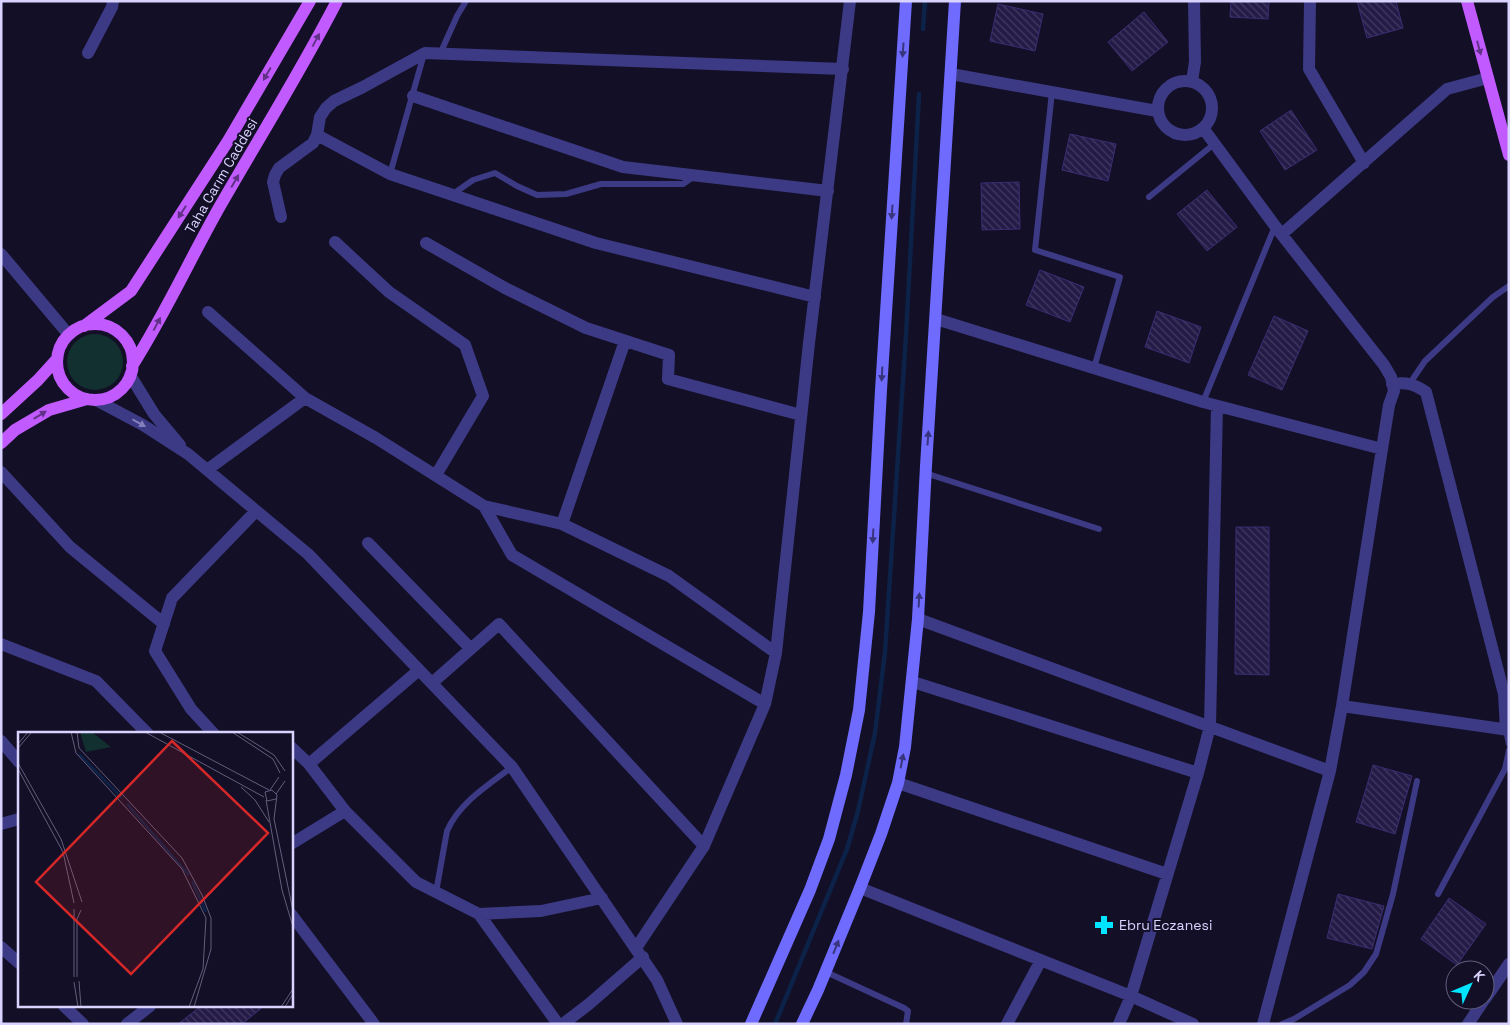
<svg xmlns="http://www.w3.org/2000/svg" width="1510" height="1025" font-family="'Space Grotesk',sans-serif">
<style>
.grass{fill:#12302f}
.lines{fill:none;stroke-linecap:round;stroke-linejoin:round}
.stream{stroke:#0c2248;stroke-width:4.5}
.building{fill:url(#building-back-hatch);stroke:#3b2d73}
.lane{stroke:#3d3a85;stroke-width:6}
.street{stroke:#3d3a85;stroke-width:12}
.secondary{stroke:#6f6bff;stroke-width:12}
.primary{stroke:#c25bff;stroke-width:12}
.oneway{fill:#623188}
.oneway2{fill:#38347d}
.oneway3{fill:#837fbc}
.labels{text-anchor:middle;stroke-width:4;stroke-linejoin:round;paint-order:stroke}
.street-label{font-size:14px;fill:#d9d4ff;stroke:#130f26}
.poi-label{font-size:14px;fill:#d9d4ff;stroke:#130f26;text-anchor:start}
.inset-river{fill:none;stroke:#0c2248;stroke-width:2.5}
.inset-road{fill:none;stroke:#625e7d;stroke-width:1}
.view{fill:#d62828;fill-opacity:0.15;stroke:#d62828;stroke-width:2.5}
.inset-edge{fill:none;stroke:#d9d4ff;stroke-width:2.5}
</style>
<defs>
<pattern id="building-back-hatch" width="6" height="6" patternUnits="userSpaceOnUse" patternTransform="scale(1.25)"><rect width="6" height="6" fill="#241b47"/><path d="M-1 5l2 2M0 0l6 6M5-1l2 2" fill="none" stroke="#433b63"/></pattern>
</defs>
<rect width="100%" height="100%" fill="#130f26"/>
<path class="grass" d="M67 362a28 28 0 1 1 56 0a28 28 0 1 1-56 0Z"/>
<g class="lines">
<path class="stream" d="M923 29 925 1
M775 1024 847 849 858 811 875 733 885 652 906 335 919 94"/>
</g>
<path class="building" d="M1231 1H1269L1268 19 1230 17Z
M1357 1H1396L1403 28 1367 38Z
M998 4 1043 14 1035 51 990 41Z
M1144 12 1168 42 1132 71 1108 42Z
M1291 110 1317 150 1285 170 1260 131Z
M1070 134 1116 144 1108 181 1062 170Z
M1019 182 1020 229 982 230 981 183Z
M1207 190 1237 227 1207 251 1177 214Z
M1040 270 1084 287 1070 322 1026 305Z
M1157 311 1201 327 1189 363 1145 347Z
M1274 316 1308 331 1282 390 1248 375Z
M1236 527H1269V675L1235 674Z
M1373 765 1412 776 1395 834 1356 822Z
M1338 894 1384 906 1372 949 1327 938Z
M1449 898 1486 924 1457 965 1421 939Z
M201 1006H264L242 1024H178Z"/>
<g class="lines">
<path class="lane" d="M440 54 457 16 466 1
M1052 92 1035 250 1120 277 1094 368
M390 174 424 54
M453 194 473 180 495 173 517 186 537 195 566 194 601 184H683L693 177
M1149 197 1214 144
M1410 383 1425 361 1493 297 1509 286
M1203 402 1275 226
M925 473 1099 529
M1506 730 1509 744
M436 892 447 831C459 803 488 785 512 767
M1438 894 1505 769 1509 750
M826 972 904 1008 908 1011 906 1024
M1282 1024 1294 1019 1350 985 1364 972 1376 954 1393 894 1417 781"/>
<path class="street" d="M1310 1 1309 69 1364 163
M88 53 112 7 113 1
M951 74 1157 111
M1158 108a27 27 0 1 1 54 0a27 27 0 1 1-54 0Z
M1192 81 1195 62 1194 1
M413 96 623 167 828 191
M1203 128 1275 226 1384 365 1391 377 1394 391 1389 405 1382 449 1342 706 1330 771 1263 1024
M317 135 390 174 596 243 815 297
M281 217 273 182 275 175 279 168 313 143 317 135 320 117 326 108 334 101 363 87 425 53 843 69
M1282 234 1447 89 1488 78
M335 242 389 292 465 345 483 396 436 475
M426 243 505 288 586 328 669 355 668 379 801 415
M1 254 69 335
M208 312 305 398 376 438 484 506 562 524 669 576 776 653
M936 319 1203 402 1382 449
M130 375 154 414 180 445
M1392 384C1407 382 1414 384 1426 392L1504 694 1506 730
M96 400 143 425 188 454 308 554 512 767 657 980 677 1024
M207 470 305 398
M1 472 70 547 164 624
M484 506 512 555 765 704
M562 524 625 341
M368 543 471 649
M918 619 1330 771
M1 644 96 681 148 734
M913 682 1198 773
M432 683 499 624 704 846
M1342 706 1509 730
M214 734 191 709 155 651 172 598 256 511
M1 741 19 762
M291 747 309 764
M898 783 1167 874
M345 811 309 764 419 670
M1 824 19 819
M291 844 345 811 416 882 479 914 558 1024
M860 888 1131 996 1193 1024
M291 914 374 1024
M479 914 541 911 602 898
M1 947 19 963
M636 948 704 846 765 704 776 653 809 343 850 1
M1485 999 1509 964
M64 1006 83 1024
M127 1024 150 1006
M563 1024 589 1004 643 957
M1007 1024 1041 960
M1119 1024 1131 996 1198 773 1210 726 1217 406
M1468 1024 1484 1000"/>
<path class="secondary" d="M751 1024 810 890 829 839 846 775 859 710 869 612 881 390 906 1
M802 1024 818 990 860 888 881 834 898 783 905 747 918 619 926 466 955 1"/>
<path class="primary" d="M1467 1 1509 155
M57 362a38 38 0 1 1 76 0a38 38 0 1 1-76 0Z
M84 326 131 291 228 141 310 1
M132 366C165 314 190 259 220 206 259 138 301 71 337 1
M1 414 38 380 57 359
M1 443 15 430 49 410 87 399"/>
</g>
<defs><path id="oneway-solid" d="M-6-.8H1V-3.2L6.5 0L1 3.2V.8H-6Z" transform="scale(1.25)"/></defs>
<g class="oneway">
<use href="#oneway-solid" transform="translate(316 40) rotate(-62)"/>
<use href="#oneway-solid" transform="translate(1479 48) rotate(75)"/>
<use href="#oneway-solid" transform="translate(267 74) rotate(120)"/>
<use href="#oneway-solid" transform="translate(235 181) rotate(-60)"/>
<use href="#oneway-solid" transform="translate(182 212) rotate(123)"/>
<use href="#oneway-solid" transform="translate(157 324) rotate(-62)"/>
<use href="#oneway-solid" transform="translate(40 415) rotate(-31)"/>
</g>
<g class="oneway2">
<use href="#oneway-solid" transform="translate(903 50) rotate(94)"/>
<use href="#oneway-solid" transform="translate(892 212) rotate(94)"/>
<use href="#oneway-solid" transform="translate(882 374) rotate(93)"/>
<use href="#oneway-solid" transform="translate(928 438) rotate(-86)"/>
<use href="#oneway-solid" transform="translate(873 536) rotate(93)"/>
<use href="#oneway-solid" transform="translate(919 600) rotate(-87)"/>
<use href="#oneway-solid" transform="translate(902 761) rotate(-79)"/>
<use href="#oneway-solid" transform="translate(836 947) rotate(-68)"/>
</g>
<use class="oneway3" href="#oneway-solid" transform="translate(139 423) rotate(29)"/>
<defs>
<g id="pharmacy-bare" transform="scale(1.5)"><path d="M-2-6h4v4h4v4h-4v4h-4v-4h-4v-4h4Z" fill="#00e5ff" stroke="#130f26" stroke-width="2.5" paint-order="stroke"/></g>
</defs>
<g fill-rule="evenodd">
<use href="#pharmacy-bare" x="1104" y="925"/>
</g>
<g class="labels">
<g class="street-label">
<text transform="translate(221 176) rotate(-60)" y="5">Taha Carım Caddesi</text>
</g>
<g class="poi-label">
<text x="1119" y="930">Ebru Eczanesi</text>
</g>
</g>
<g transform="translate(18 732)">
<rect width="275" height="275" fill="#130f26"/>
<path d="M62 0H74L93 15 68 20Z" fill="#12302f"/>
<path class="inset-river" d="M61 22 104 66M109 72 171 143M174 149 188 180"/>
<path class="inset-road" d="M53 0 58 21 164 137 188 186 185 237 171 275M59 0 61 16 164 126 184 163 193 186V217L176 275M127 0 246 65M141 0 251 58M214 0 255 27 262 41M219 0 256 23 267 39M0 12 10 0M0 16 14 0M0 31 43 107 64 170M0 37 45 120 56 171M223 55 237 68 251 90M252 58 261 45M258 62 267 49M258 67 249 69 247 60 254 58 259 63 256 87 275 179M248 68 264 158 275 195M56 245V177M59 245V187L63 178M61 249 63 275M56 250 60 275M263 275 275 257M267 275 275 262"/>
<path class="view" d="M154 9 250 101 113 242 18 150Z"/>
<rect width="275" height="275" class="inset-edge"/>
</g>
<rect width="1510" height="1025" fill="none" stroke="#d9d4ff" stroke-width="5"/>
<g transform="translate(1470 985) rotate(46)"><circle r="24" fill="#130f26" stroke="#625e7d"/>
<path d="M0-4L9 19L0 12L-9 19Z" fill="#00e5ff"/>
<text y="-8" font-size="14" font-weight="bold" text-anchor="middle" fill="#d9d4ff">K</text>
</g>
</svg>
